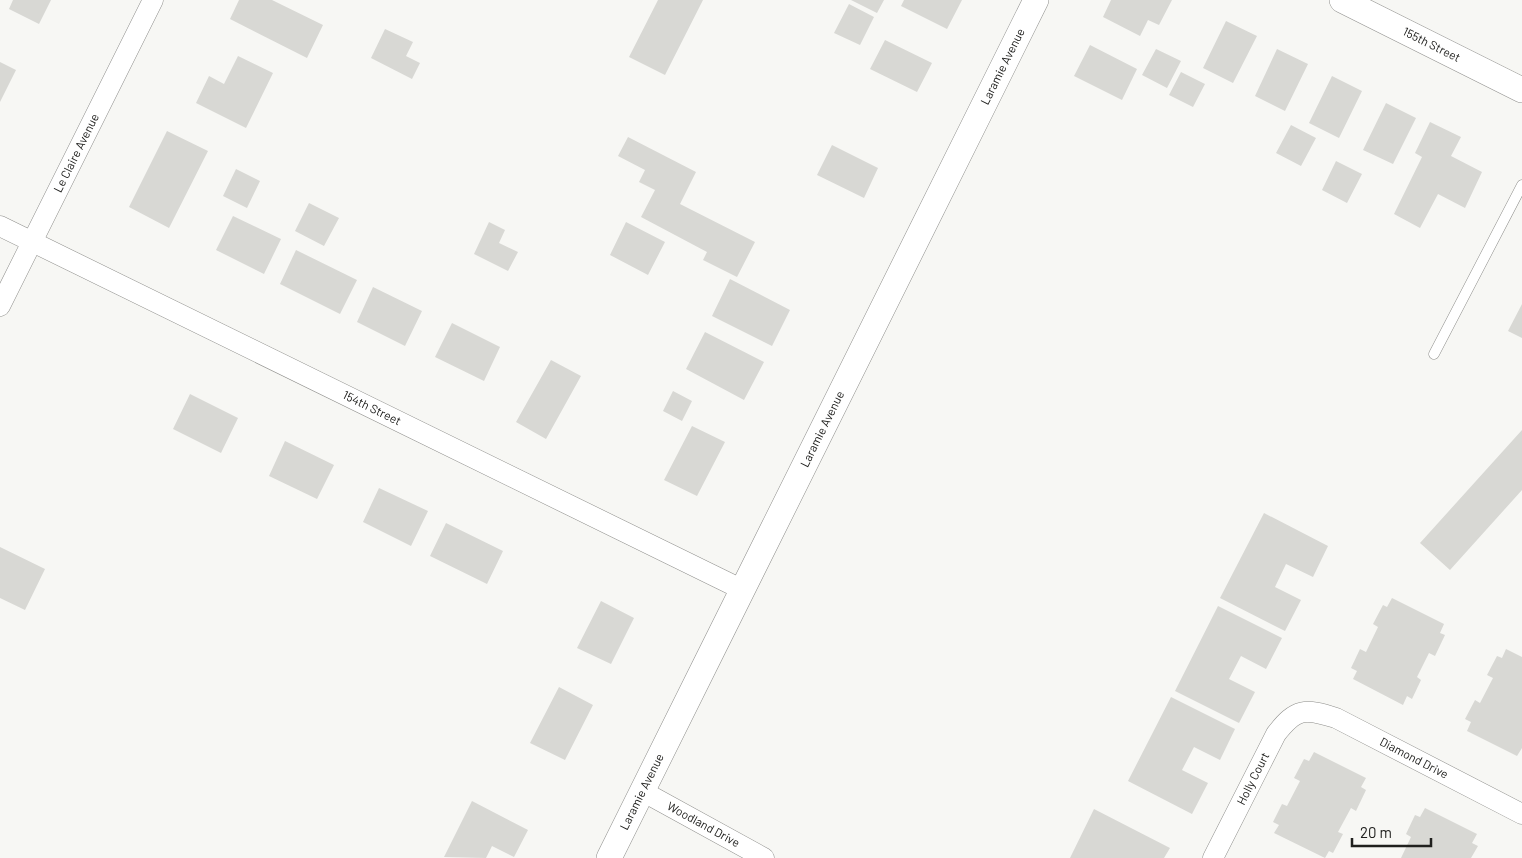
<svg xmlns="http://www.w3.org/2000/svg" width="1522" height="858" font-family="Barlow,sans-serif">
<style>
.building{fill:#d8d8d4}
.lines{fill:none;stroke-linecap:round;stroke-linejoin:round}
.service-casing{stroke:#8f8f8c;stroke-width:11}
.minor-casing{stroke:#8f8f8c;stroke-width:21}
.tertiary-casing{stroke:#8f8f8c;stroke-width:26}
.service{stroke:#fff;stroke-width:10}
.minor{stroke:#fff;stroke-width:20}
.tertiary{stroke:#fff;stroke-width:25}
.labels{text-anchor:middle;stroke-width:4;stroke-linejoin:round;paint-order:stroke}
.street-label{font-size:12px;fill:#20201e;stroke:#f7f7f4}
</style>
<rect width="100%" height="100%" fill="#f7f7f4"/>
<path class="building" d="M13 0H51L39 24 9 9Z
M239 0H272L323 25 307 58 230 19Z
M658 0H703L665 75 629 57Z
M851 0H884L877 13Z
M904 0H962L947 29 901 6Z
M1111 0H1172L1159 25 1148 20 1140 36 1103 17Z
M849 4 874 17 860 45 834 33Z
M1226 21 1257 36 1233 83 1203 68Z
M385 29 413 42 406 56 420 63 412 79 371 58Z
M885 40 932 63 917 92 870 69Z
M1090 45 1137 69 1122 100 1074 76Z
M1156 49 1181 61 1167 88 1142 75Z
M1277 49 1308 64 1285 111 1255 96Z
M238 56 273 73 246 128 196 103 209 76 224 84Z
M0 62 16 70 0 102Z
M1181 72 1205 84 1193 107 1169 95Z
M1332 76 1362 91 1339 138 1309 123Z
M1386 103 1416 118 1393 164 1363 150Z
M1430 122 1461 137 1451 156 1482 172 1465 208 1438 194 1420 228 1394 214 1422 157 1415 153Z
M1291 125 1316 138 1301 166 1276 153Z
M167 131 208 151 169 228 129 207Z
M628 137 696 172 680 204 755 242 737 277 703 260 707 252 641 217 655 190 639 182 645 170 618 156Z
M832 145 878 168 864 198 817 175Z
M1336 161 1362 174 1347 203 1322 190Z
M236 169 260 181 247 208 223 196Z
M309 203 339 218 324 246 295 231Z
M233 216 281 239 264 274 216 250Z
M489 222 505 230 499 243 518 252 508 271 474 254Z
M626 222 665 242 648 275 610 255Z
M296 250 357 280 340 314 280 284Z
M730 279 790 310 772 346 712 316Z
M373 287 422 311 405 346 357 322Z
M1522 304V338L1508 331Z
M452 323 500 347 484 381 435 357Z
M705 332 764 362 744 400 686 369Z
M551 360 581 376 546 439 516 422Z
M673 391 692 401 682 421 663 411Z
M190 394 238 418 221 453 173 429Z
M692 426 725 442 697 496 664 480Z
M1522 430V490L1450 570 1420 543Z
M285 441 334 465 317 499 269 476Z
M379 488 428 511 411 546 363 522Z
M1264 513 1328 546 1313 577 1286 564 1275 587 1301 600 1285 631 1220 598Z
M446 523 503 551 487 584 430 556Z
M0 547 45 569 25 610 0 598Z
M1392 598 1444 624 1440 633 1445 635 1435 656 1429 653 1417 677 1421 680 1412 699 1407 696 1403 705 1353 679 1357 671 1351 668 1360 649 1366 652 1378 627 1373 624 1383 605 1387 607Z
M601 601 634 618 611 664 577 648Z
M1218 606 1282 638 1266 669 1241 656 1229 679 1255 692 1239 723 1175 691Z
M1506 649 1522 657V748L1517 756 1467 731 1471 722 1465 719 1475 700 1480 703 1493 678 1487 675 1497 656 1502 658Z
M559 687 593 705 565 760 530 743Z
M1171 697 1235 729 1220 760 1194 747 1182 770 1208 783 1192 814 1128 781Z
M1314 752 1366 778 1361 787 1366 790 1356 811 1351 808 1338 832 1343 834 1333 853 1329 851 1325 858 1274 833 1279 825 1273 822 1282 804 1287 806 1300 781 1294 778 1304 759 1309 761Z
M472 801 528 830 514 857 492 846 486 858 444 857Z
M1425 808 1477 834 1472 843 1478 846 1471 858H1401L1411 837 1406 834 1415 815 1420 817Z
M1094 809 1170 848 1164 858H1070Z"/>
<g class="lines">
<g class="service-casing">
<path id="service" d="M1434 354 1522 185"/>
</g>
<g class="minor-casing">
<g id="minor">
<path id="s1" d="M0 226 743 590"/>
<path id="s2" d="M0 306 153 0"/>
<path id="s3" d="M642 791 764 858"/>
<path id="s4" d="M1213 858 1276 734C1296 708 1305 708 1336 718L1522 814"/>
</g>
</g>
<g class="tertiary-casing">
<g id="tertiary">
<path id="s5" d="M1342 0 1522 90"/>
<path id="s6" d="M609 858 1036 0"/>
</g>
</g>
<use href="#service" class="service"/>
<use href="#minor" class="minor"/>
<use href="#tertiary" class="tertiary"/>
</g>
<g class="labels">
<g class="street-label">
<text dy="4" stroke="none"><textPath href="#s5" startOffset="100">155th Street</textPath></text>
<text dy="4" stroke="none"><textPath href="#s6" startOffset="884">Laramie Avenue</textPath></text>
<text dy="4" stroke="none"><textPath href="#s2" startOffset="171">Le Claire Avenue</textPath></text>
<text dy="4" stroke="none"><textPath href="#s1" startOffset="414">154th Street</textPath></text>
<text dy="4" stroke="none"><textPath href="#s6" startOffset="479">Laramie Avenue</textPath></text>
<text dy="4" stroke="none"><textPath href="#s4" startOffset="296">Diamond Drive</textPath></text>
<text dy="4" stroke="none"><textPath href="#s4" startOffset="89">Holly Court</textPath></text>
<text dy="4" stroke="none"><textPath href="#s6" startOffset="74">Laramie Avenue</textPath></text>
<text dy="4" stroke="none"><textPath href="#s3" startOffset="70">Woodland Drive</textPath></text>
</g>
</g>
<path d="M1352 838v8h79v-8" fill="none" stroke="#20201e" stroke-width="2.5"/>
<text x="1360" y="838" font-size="15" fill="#20201e" stroke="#f7f7f4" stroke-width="4" paint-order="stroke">20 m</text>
</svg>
